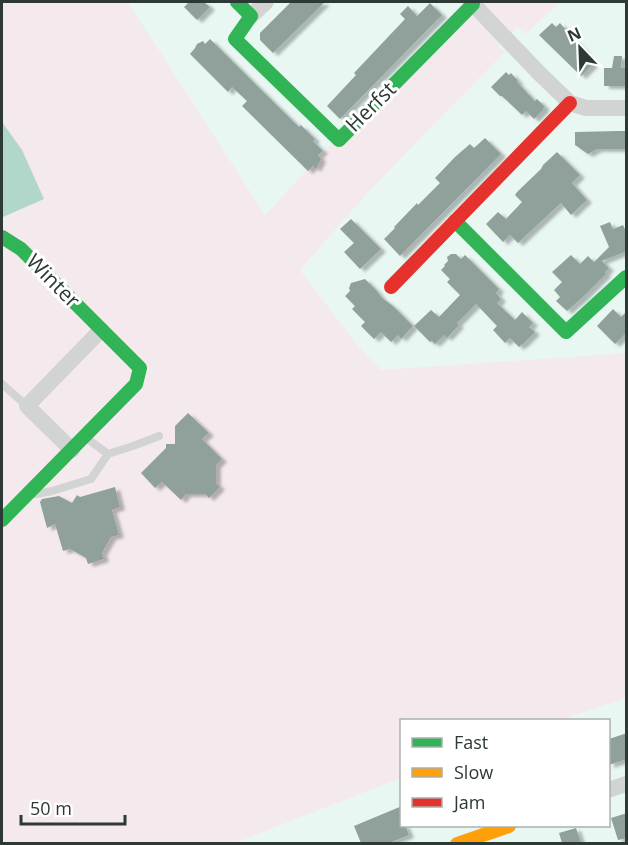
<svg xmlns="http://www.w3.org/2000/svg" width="628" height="845" font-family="'Open Sans',sans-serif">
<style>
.green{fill:#f4eaee}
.water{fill:#b1d6ca}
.building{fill:#90a09b;filter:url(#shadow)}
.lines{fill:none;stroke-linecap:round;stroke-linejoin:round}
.lane{stroke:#d1d4d3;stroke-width:8}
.street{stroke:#d1d4d3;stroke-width:16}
.fast{stroke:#30b455;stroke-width:14}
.slow{stroke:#ff9f0a;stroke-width:14}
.jam{stroke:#e5322d;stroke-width:14}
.labels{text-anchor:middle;stroke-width:6;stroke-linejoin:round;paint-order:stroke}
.street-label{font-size:21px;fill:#2c3935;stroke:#fff}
</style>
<defs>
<filter id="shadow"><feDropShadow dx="5" dy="3" stdDeviation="1.5" flood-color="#0004"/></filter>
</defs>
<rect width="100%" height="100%" fill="#e9f7f3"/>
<path class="green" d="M2 2H128L265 215 463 2H560L526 34 517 27 498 47 506 51 372 188 300 270 359 347 381 370 626 353V698L559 720H402L401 778 235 843 2 844Z"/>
<path class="water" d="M2 122 22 150 44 199 3 217 2 216Z"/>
<path class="building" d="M189 2H204L210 7 197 20 184 7Z
M291 2H325L273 53 260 40V33Z
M430 3 442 15 340 119 327 106 356 75 354 73 405 19 400 14 408 6 417 16Z
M552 23 556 27 560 23 565 29V31L585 50 582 53 593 64 581 76 539 35Z
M210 39 299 127 301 125 315 139 313 141 323 151 318 155 321 159 316 169 313 166 308 171 242 106 247 101 232 87 228 92 190 54 195 48 197 44 203 41 205 44Z
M614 56H622L621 68H627V86H604V68H612Z
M506 72 509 75 511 73 518 81 517 82 532 98 535 101 537 99 545 107 543 108 544 109 534 119 526 111 522 115 502 96H500L491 87Z
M619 131H627V149H597L588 154 575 145V132Z
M485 138 501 154 400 256 384 239 395 228 394 227 417 203 418 205 440 183 435 178 455 157 470 144 474 148Z
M557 152 580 175 572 183 587 200 571 215 561 203 518 243 510 235 503 242 486 224 498 212 506 219 522 202 515 195 517 192 541 169 543 165Z
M351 219 381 249 360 269 344 252 354 243 340 229Z
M610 222 613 229 623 225 627 234V251L602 261 609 268 605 272 606 274 583 297 567 311 556 301 560 297 554 290 562 282 552 272 571 255 580 264 588 256 594 262 609 247 600 226Z
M451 254H456L461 259 465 255 499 289 496 293 501 299 497 303 515 320 522 312 533 323 529 327 535 332 523 344H522L519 347 510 338 505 343 493 330 497 326 476 304 457 323 459 325 447 338 444 335 435 344 432 341 430 342 414 326 431 310 439 317 460 295 447 282 450 279 441 270 445 266 444 265 448 261 447 257Z
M365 279 377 291 381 297 393 306 413 326 401 339 398 335 391 342 381 332 374 339 361 326 365 322 352 309 355 306 345 296 350 291 349 288 351 283Z
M613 309 621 317 627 311V332L615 344 597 326Z
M188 413 209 433 202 439 222 459 216 465V483L220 487 209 498 205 494H186L181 500 162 482 155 488 141 473 166 448V444H175V426Z
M115 487 120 507 112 510 119 535 111 537 102 553 104 559 88 564 86 558 70 549 63 551 55 524 47 528 40 502 42 499 59 496 72 503 77 495 80 497Z
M627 733V759L609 765V739Z
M402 806V825H405L409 835 389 843H361L354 826Z
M627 813V838L618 840 611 818Z
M576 828 581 843H562L559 833Z"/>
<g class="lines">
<path class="lane" d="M2 384 27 406
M85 437 108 454 133 446 159 436
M36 494 52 491 91 479 108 454"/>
<path class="street" d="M471 2 540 74 570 103 586 108H626
M251 16 266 2
M72 450 27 406 101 330
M608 790 626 784"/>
<path class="fast" d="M237 2 251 16 235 39 339 140 473 4
M455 221 566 332 626 277
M2 237 21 249 140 368 136 384 2 520"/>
<path class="slow" d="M457 844 509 826"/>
<path class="jam" d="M391 287 570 103"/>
</g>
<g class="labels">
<g class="street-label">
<text transform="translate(371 107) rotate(-45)" y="7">Herfst</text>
<text transform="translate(53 281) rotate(45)" y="7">Winter</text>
</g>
</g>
<rect width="628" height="845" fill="none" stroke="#2c3935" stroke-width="6"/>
<rect x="400" y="719" width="210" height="108" fill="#ffffff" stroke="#abb0ae" stroke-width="1.5"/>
<rect x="412" y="738" width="30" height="9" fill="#30b455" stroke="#abb0ae" stroke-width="1.5"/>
<text x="454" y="749" font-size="18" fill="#2c3935">Fast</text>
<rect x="412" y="768" width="30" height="9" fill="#ff9f0a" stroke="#abb0ae" stroke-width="1.5"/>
<text x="454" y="779" font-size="18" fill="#2c3935">Slow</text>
<rect x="412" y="798" width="30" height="9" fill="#e5322d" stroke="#abb0ae" stroke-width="1.5"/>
<text x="454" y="809" font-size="18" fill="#2c3935">Jam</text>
<g transform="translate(580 48) rotate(337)" stroke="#ffffff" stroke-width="4.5" paint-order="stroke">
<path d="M0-4.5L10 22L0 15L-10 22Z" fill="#2c3935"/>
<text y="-9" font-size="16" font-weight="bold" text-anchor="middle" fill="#2c3935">N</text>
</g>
<path d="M21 815v9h104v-9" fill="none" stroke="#2c3935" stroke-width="3"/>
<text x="30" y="815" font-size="18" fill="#2c3935" stroke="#ffffff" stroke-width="4.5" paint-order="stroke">50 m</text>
</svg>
